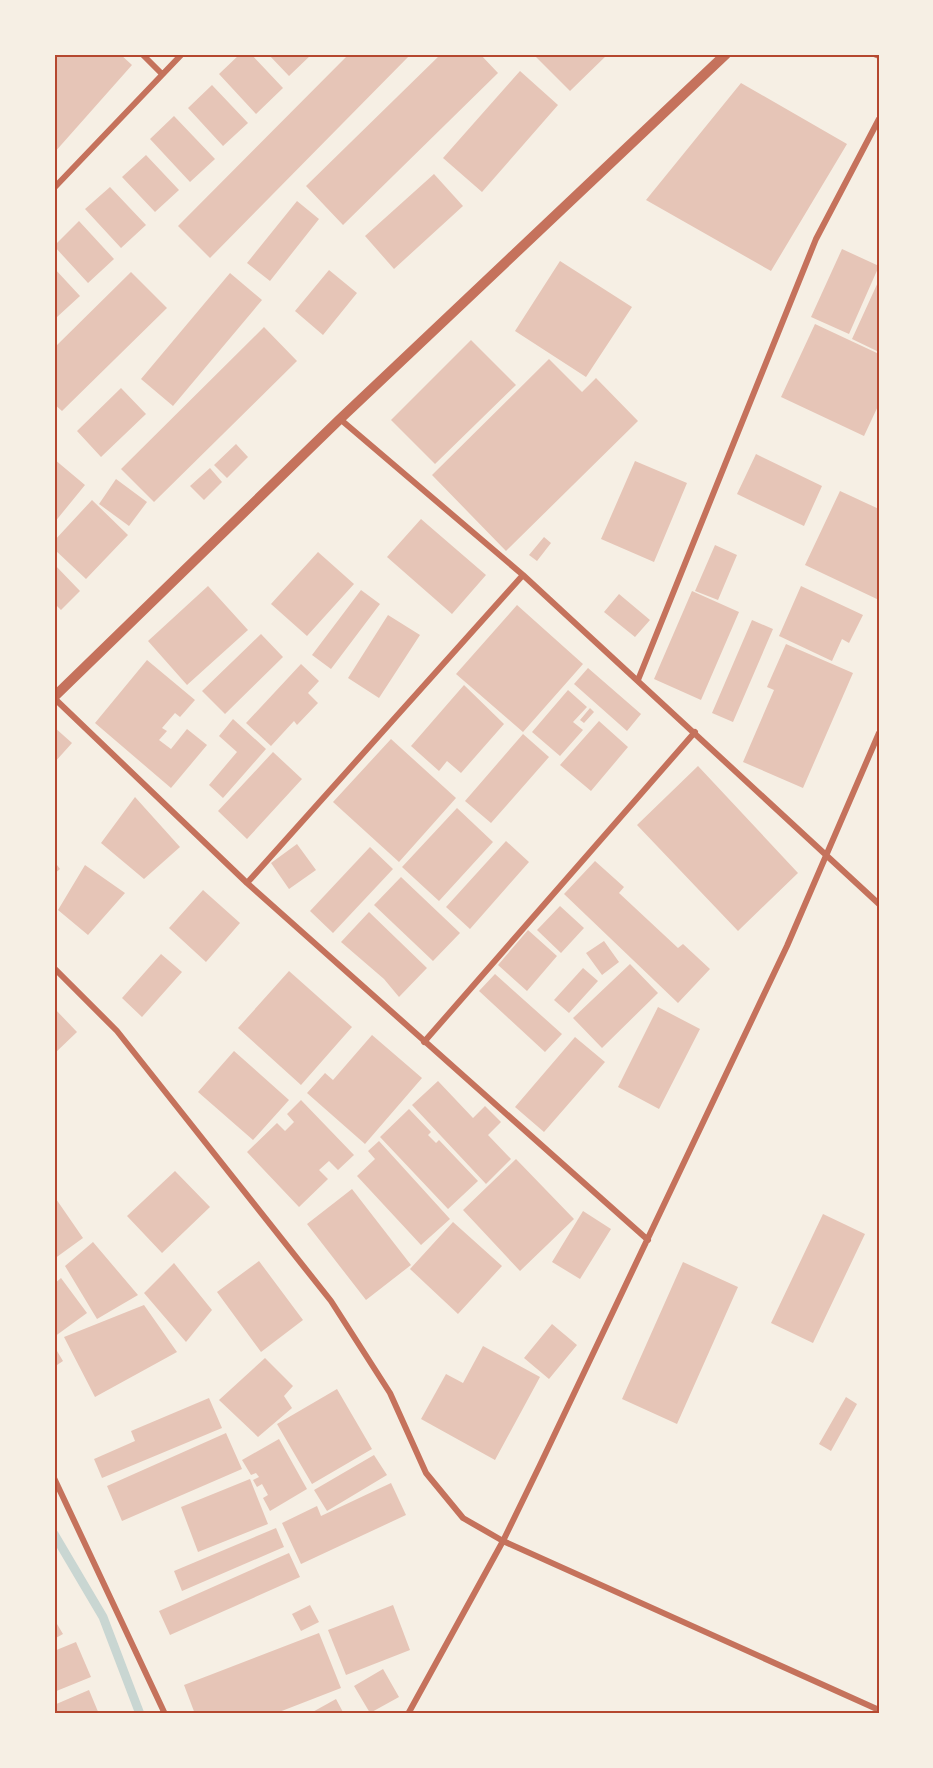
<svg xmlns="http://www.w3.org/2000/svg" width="933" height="1768" font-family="'Golos Text',sans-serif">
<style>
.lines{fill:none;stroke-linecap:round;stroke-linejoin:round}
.stream{stroke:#c9d6d2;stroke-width:9}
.building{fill:#e6c5b7}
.minor{stroke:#c5725c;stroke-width:6}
.tertiary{stroke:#c5725c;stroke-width:10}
.neatline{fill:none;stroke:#b5482f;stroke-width:2}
</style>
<rect width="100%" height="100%" fill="#f6efe4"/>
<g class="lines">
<path class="stream" d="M54 1534 103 1617 140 1714"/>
</g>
<path class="building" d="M54 54H120L132 65 54 153Z
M240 54H251L283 88 256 114 219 74Z
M268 54H312L289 76Z
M349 54H411L210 258 178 226Z
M441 54H480L498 73 343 225 306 186Z
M533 54H608L570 91Z
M520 71 558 105 482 192 443 158Z
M741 83 847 144 771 271 646 200Z
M212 85 248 123 223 146 188 108Z
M174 116 215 159 190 182 150 139Z
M146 155 179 190 155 212 122 177Z
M434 174 463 206 394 269 365 236Z
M110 187 146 225 121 248 85 209Z
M297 201 319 219 270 281 247 263Z
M79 221 114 259 88 283 54 246Z
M842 249 879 266 849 334 811 317Z
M560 261 632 307 586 377 515 331Z
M54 268 80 296 57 317 54 314Z
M329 270 357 293 323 335 295 311Z
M131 272 167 308 62 411 54 404V348Z
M230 273 262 300 173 406 141 379Z
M879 280V352L852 339Z
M815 324 879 354V404L864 436 781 397Z
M264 327 297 361 154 502 121 469Z
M471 340 516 385 435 464 391 420Z
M549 359 582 392 596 378 638 421 506 551 432 475Z
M121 388 146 414 101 457 77 431Z
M236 444 248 457 227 478 214 465Z
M756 454 822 486 804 526 737 494Z
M54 459 85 485 54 523Z
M635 461 687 483 654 562 601 539Z
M210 468 222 482 204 500 190 486Z
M116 479 147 502 129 526 99 504Z
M840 491 879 509V600L805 565Z
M92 500 128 535 86 579 54 549V541Z
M421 519 486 575 452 614 387 557Z
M544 537 551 543 537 561 529 555Z
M715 545 737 555 718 600 695 591Z
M318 552 354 584 307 636 271 604Z
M54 564 80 591 61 610 54 603Z
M208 586 248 630 187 685 148 641Z
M801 586 863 615 849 643 842 639 832 661 779 636Z
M361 590 380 604 331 669 312 655Z
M692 591 739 612 701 700 654 679Z
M619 594 650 620 635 637 604 612Z
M517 605 583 664 523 732 456 674Z
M388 615 420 635 379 698 348 678Z
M752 620 773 629 733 722 712 713Z
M261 634 283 657 225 714 202 691Z
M786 644 853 673 803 788 743 762 774 690 767 687Z
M147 660 195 700 180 717 175 713 162 728 167 731 159 740 171 749 187 729 207 745 171 788 95 723Z
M301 664 319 681 308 693 318 703 297 725 294 721 271 746 246 723Z
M588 668 641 714 627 731 574 684Z
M464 685 504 724 461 773 447 761 439 771 411 746Z
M568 690 587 707 573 722 583 730 560 756 532 732Z
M590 708 594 712 584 723 580 720Z
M233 719 266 749 223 798 209 785 237 752 219 736Z
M599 721 628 747 591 791 560 765Z
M54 727 72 743 54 763Z
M523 734 549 757 491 823 465 801Z
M391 739 456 798 399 862 333 802Z
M273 752 302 779 247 839 218 811Z
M698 766 798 873 738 931 637 825Z
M135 797 180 847 144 879 101 843Z
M457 808 493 842 439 901 402 867Z
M506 841 529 862 470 929 446 907Z
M297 844 316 870 289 889 271 863Z
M370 847 393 869 333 933 310 911Z
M54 861 60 869 54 874Z
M595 861 624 887 619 893 678 948 683 944 710 969 678 1003 564 894Z
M85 865 125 893 88 935 58 910Z
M401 877 460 933 433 961 374 905Z
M203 890 240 923 206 962 169 928Z
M560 906 584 928 561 953 537 930Z
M369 912 427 968 399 997 384 979 341 942Z
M528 930 557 956 527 991 498 965Z
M604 941 619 962 602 975 586 953Z
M161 954 182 972 142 1017 122 998Z
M630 964 658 993 602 1048 573 1018Z
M583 968 598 981 569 1013 554 1000Z
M289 971 352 1027 301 1085 238 1028Z
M495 974 562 1034 545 1052 479 991Z
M658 1007 700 1029 659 1109 618 1087Z
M54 1008 77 1032 54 1054Z
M372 1035 422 1078 365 1144 307 1093 325 1073 333 1080Z
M575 1037 605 1062 544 1132 515 1107Z
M234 1051 289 1100 253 1140 198 1092Z
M438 1081 473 1118 485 1106 501 1122 488 1135 511 1159 486 1184 412 1105Z
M301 1100 354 1155 338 1170 329 1161 319 1170 328 1179 299 1207 247 1152 277 1123 285 1131 294 1122 287 1114Z
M409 1109 431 1132 428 1135 436 1143 439 1140 478 1181 448 1209 380 1137Z
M379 1141 450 1219 421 1245 357 1176 375 1159 368 1151Z
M516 1159 574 1219 520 1271 463 1210Z
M175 1171 210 1207 162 1253 127 1216Z
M352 1189 411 1265 366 1300 307 1224Z
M54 1196 83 1238 54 1259Z
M583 1211 611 1229 580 1279 552 1262Z
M823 1214 865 1234 813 1343 771 1323Z
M453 1222 502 1266 458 1314 410 1269Z
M93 1242 138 1295 97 1319 65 1266Z
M259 1261 303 1320 261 1352 217 1292Z
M683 1262 738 1287 677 1424 622 1399Z
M174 1263 212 1310 186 1342 144 1293Z
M61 1278 87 1313 54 1337V1284Z
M144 1305 177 1352 95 1397 64 1337Z
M552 1324 577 1345 549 1379 524 1358Z
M54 1346 63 1361 54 1367Z
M483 1346 540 1377 495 1460 421 1419 446 1374 463 1383Z
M265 1358 293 1386 284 1396 292 1408 258 1437 219 1400Z
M337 1389 372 1449 312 1484 277 1424Z
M846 1397 857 1404 831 1451 819 1444Z
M209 1398 222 1428 102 1478 94 1459 135 1441 131 1431Z
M226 1433 242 1469 122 1521 107 1486Z
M279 1439 307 1489 270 1511 263 1498 268 1495 262 1484 257 1487 253 1480 259 1477 256 1473 251 1475 242 1460Z
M374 1455 387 1475 327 1511 314 1490Z
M250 1479 268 1524 198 1552 181 1507Z
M391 1483 406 1515 301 1564 282 1523 317 1506 321 1516Z
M276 1528 284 1547 182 1591 174 1571Z
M289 1553 300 1577 170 1635 159 1611Z
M310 1605 319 1622 301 1631 292 1614Z
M393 1605 410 1650 346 1675 328 1630Z
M54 1619 63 1634 54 1639Z
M319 1633 341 1688 274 1714H195L184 1685Z
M76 1642 91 1677 54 1692V1651Z
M383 1669 399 1697 370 1713 354 1686Z
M89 1690 99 1714H54V1705Z
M336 1699 344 1714H309Z"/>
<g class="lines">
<path class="minor" d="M142 54 162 74
M874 54 879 56
M54 188 182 54
M340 419 523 575 879 904
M638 680 816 239 879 119
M54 698 247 883 648 1240
M247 883 523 575
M54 968 117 1031 331 1301 390 1393 426 1473 463 1518 503 1541 879 1710
M424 1042 695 732
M54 1478 165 1714
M408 1714 503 1541 540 1465 787 946 879 733"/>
<path class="tertiary" d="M54 697 340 419 726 54"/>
</g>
<rect width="933" height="1768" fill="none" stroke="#f6efe4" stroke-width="111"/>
<rect x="56" y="56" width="822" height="1656" class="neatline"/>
</svg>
